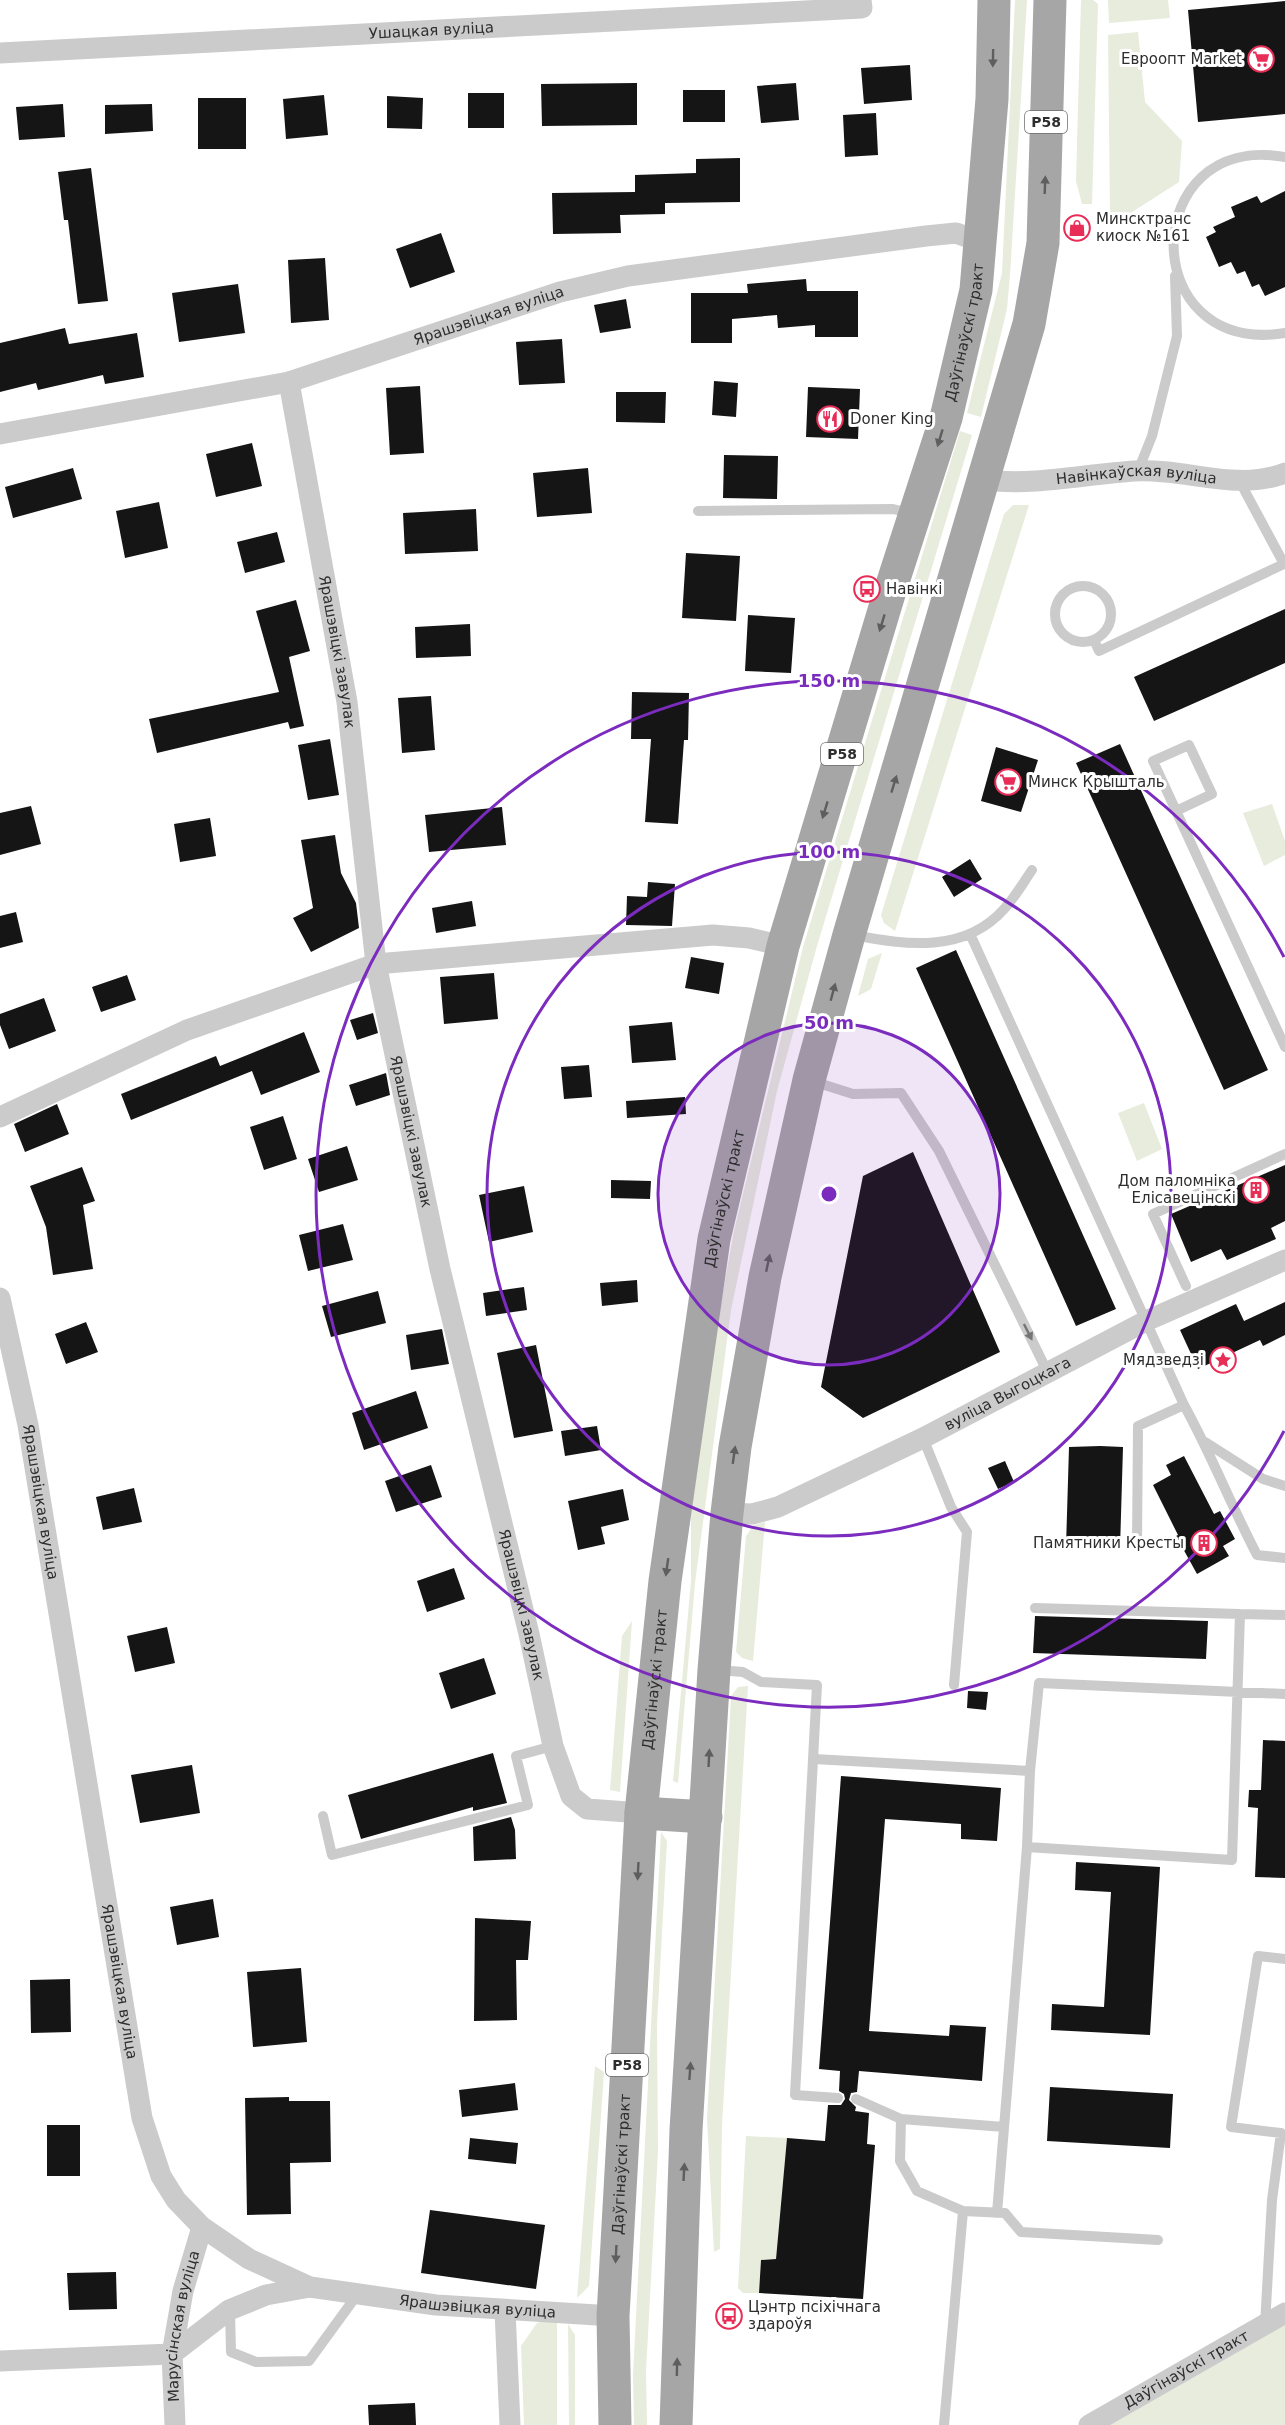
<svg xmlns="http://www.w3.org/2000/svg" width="1285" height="2425" font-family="'DejaVu Sans',sans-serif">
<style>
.green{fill:#e7ecdc}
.building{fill:#151515}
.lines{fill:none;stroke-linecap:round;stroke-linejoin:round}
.lane{stroke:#cbcbcb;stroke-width:10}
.street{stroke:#cbcbcb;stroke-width:21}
.primary{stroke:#a6a6a6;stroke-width:33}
.oneway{fill:#5e5e5e}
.oneway2{fill:#757575}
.ring{fill:none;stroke:#7b2cbf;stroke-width:3}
.labels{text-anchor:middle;stroke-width:6;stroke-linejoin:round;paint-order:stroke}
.shield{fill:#fff;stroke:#6d6d6d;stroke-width:1.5}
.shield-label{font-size:14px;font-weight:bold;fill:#2e2e2e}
.street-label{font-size:15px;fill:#2e2e2e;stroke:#fff}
.poi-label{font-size:15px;fill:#2e2e2e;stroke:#fff;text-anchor:start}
.centre{fill:#7b2cbf;stroke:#fff;stroke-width:3}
.ring-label{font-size:18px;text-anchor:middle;font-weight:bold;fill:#7b2cbf;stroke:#fff;stroke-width:6;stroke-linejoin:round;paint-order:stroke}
</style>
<rect width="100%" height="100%" fill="#fff"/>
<path class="green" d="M1015 0H1027L1010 275 1007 309 981 417 967 413 1002 273Z
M1081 0H1093L1098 4 1092 204H1082L1076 181Z
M1108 0H1168L1170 18 1109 23Z
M1138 32 1145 102 1182 141 1179 182 1129 214 1110 212 1108 35Z
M960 431 972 435 817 946 777 1091 731 1310 695 1583 678 1783 673 1781 691 1581V1512L719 1314 734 1231 803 947Z
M1013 505H1029L895 931 884 923 881 915 1004 514Z
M1272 804 1285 841V855L1264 866 1243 813Z
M882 953 871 989 858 996 868 959Z
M1144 1103 1162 1149 1137 1161 1118 1113Z
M765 1522 753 1661 742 1658 736 1652 746 1536 754 1525Z
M632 1621 620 1792 610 1790 622 1636Z
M748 1686 722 2125 720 2249 714 2252 707 2118 730 1715 731 1696 738 1687Z
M661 1832 667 1841 657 2025 658 2151 646 2371 647 2425H634L633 2375Z
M595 2066 604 2072 589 2286 577 2298Z
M746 2136 787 2138 776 2259 761 2260 759 2293H743L738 2288Z
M1285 2314V2425H1100Z
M547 2320 557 2321V2425H524L521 2346 537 2323Z
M568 2324 575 2335V2425H569Z"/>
<path class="building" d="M1285 1V114L1198 122 1188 10Z
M910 65 912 100 864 104 861 68Z
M637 83V125L542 126 541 84Z
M796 83 799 120 761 123 757 86Z
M683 90H725V122H683Z
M468 93H504V128H468Z
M324 95 328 135 286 139 283 99Z
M387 96 423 98 422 129 387 128Z
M198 98H246V149H198Z
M63 104 65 137 19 140 16 107Z
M152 104 153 131 105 134V105Z
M876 113 878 155 845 157 843 115Z
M740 158V202L665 203V214L620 215 621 233 553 234 552 193 635 192V175L696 173V159Z
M91 168 108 301 78 304 68 220H64L58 172Z
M1285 191V287L1265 296 1259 284 1252 287 1245 271 1237 274 1231 262 1219 267 1206 237 1216 232 1213 227 1235 217 1231 207 1257 196 1261 203Z
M441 233 455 272 410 288 396 249Z
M325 258 329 320 291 323 288 260Z
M806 279 807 291H858V337H815V325L778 328 777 315 732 319V343H691V293H748L747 284Z
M238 284 245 333 179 342 172 293Z
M626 299 631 328 600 333 594 305Z
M65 328 69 344 137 333 144 377 105 384 103 375 38 390 36 383 0 392V343Z
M562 339 565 383 519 385 516 342Z
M714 381 738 383 736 417 712 415Z
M420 386 424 453 390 455 386 388Z
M808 387 860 389 858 439 806 437Z
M616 392H666L665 423 616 422Z
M252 443 262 486 216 497 206 454Z
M724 455 778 456 777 499 723 498Z
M73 468 82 499 13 518 5 487Z
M588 468 592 513 537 517 533 473Z
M159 502 168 548 125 558 116 511Z
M476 509 478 551 405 554 403 513Z
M277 532 285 562 245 573 237 542Z
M686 553 740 556 736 621 682 618Z
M296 600 310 651 289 657 304 726 290 729 288 722 157 753 149 719 279 692 256 611Z
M1285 609V663L1154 721 1134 677Z
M748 615 795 618 791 673 745 671Z
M470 624 471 656 416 658 415 627Z
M632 692 689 693 688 740H684L678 824 645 822 651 739H631Z
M431 696 435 750 402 753 398 698Z
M330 739 339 795 308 800 298 745Z
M1120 744 1268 1070 1224 1090 1076 763Z
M996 747 1038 760 1021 812 981 801Z
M31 806 41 844 0 855V813Z
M502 807 506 845 429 852 425 815Z
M210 818 216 856 180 862 174 824Z
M335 835 341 873 356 903 359 928 311 952 293 918 313 908 301 840Z
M970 859 982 879 954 897 942 877Z
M648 882 675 884 672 926 626 925 627 896 647 897Z
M472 901 476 926 436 933 432 908Z
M16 912 23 942 0 948V916Z
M956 950 1116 1309 1076 1326 916 968Z
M691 957 724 963 719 994 685 988Z
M494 973 498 1019 444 1024 440 977Z
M127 975 136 1000 101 1012 92 987Z
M44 998 56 1031 9 1049 0 1025V1014Z
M373 1013 378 1033 357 1040 350 1020Z
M672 1022 676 1060 632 1063 629 1026Z
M304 1032 320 1072 261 1095 252 1071 131 1120 121 1094 216 1056 220 1066Z
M589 1065 592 1097 564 1099 561 1067Z
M386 1073 390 1095 356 1106 349 1085Z
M685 1097 686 1114 627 1118 626 1101Z
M57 1104 69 1134 25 1152 14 1124Z
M283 1116 297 1159 264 1170 250 1127Z
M347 1146 358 1180 319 1192 308 1159Z
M913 1152 1000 1352 863 1418 821 1387 863 1176Z
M1285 1165V1221L1271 1228 1276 1239 1227 1260 1221 1249 1191 1262 1171 1214Z
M82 1167 95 1201 83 1205 93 1269 53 1275 46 1227 30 1186Z
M611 1180 651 1181 650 1199 611 1198Z
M524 1186 533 1232 489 1242 479 1195Z
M343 1224 353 1260 308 1271 299 1235Z
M637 1280 638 1302 602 1306 600 1283Z
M524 1287 527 1310 486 1316 483 1293Z
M378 1291 386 1323 331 1337 322 1306Z
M1285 1302V1335L1263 1346 1260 1340 1198 1369 1180 1330 1236 1304 1244 1321Z
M86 1322 98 1352 66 1364 55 1334Z
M442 1329 449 1364 411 1370 406 1335Z
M536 1345 553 1431 514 1438 497 1353Z
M416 1391 428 1428 364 1450 352 1413Z
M597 1426 601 1450 565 1456 561 1431Z
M1100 1446 1123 1447 1120 1549 1066 1547 1069 1447Z
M1184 1456 1214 1514 1220 1511 1235 1539 1223 1546 1229 1556 1197 1574 1176 1536 1178 1535 1153 1485 1171 1475 1166 1465Z
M1005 1461 1014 1482 998 1489 988 1468Z
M431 1465 442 1497 396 1512 385 1481Z
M134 1488 142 1522 103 1530 96 1497Z
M623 1489 629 1520 601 1527 605 1544 578 1550 568 1501Z
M454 1568 465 1599 427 1612 417 1581Z
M1035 1616 1208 1621 1206 1659 1033 1653Z
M167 1627 175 1663 135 1672 127 1636Z
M484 1658 496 1694 451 1709 439 1673Z
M968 1691 988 1692 986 1710 967 1708Z
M1263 1740 1285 1741V1878L1255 1877 1258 1808 1248 1807 1249 1790H1261Z
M493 1753 507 1803 473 1811V1807L361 1839 348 1795Z
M192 1765 200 1813 140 1823 131 1775Z
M841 1776 1001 1788 997 1841 961 1839V1824L885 1819 869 2031 949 2036 950 2025 986 2027 982 2081 859 2071 857 2092 851 2093 849 2100 856 2107 855 2111 869 2113 867 2144 875 2145 863 2299 759 2293 761 2260 776 2259 787 2138 825 2141 828 2105H841L845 2099 844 2094 839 2091 840 2071 819 2069Z
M511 1817 515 1830 516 1859 474 1861 473 1827Z
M1076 1862 1160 1867 1150 2035 1051 2030 1052 2004 1104 2007 1111 1892 1075 1890Z
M213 1899 219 1937 177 1945 170 1907Z
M475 1918 531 1921 528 1960H516L517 2020 474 2021Z
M301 1968 307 2042 253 2047 247 1972Z
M70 1979 71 2032 31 2033 30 1980Z
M515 2083 518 2110 462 2117 459 2090Z
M1050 2087 1173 2094 1170 2148 1047 2141Z
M289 2097V2101H330L331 2162 290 2163 291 2214 247 2215 245 2098Z
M47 2125H80V2176H47Z
M470 2138 518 2143 516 2164 468 2159Z
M430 2210 545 2225 536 2289 421 2273Z
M116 2272 117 2309 69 2310 67 2273Z
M415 2403 416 2425H369L368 2405Z"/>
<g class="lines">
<path class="lane" d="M1285 157C1138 131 1135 357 1285 333
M1138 471 1152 436 1177 336 1175 276
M698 511 893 509 910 513
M1055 614a28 28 0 1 1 56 0a28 28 0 1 1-56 0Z
M1094 640 1099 651 1284 564 1240 482
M1176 811 1212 794 1189 745 1153 761 1285 1047
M853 935C906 945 965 954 1005 908 1015 897 1023 883 1032 870
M971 936 1184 1405C1211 1454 1231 1505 1257 1555L1285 1558
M812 1081 853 1094 901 1093 939 1151 1048 1373
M1186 1286 1153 1214 1285 1154
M923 1438 951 1507 967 1532 954 1685
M1205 1442 1263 1479 1285 1486
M1137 1543 1138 1426 1184 1405
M1035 1608 1240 1614
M718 1670 743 1672 761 1682 817 1685 795 2095 838 2098
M814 1759 1030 1771 1027 1847 997 2213
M1030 1771 1039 1683 1285 1694
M323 1816 332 1855 528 1805 516 1756 553 1746
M1027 1847 1232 1860 1240 1614 1285 1615
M856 2099 901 2119 900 2161 917 2191 963 2211
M901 2119 1004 2127
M230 2311 231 2352 256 2362 309 2361 357 2295
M1265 2325 1272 2200 1281 2133 1231 2127 1258 1956 1285 1959
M944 2425 963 2211 1005 2213 1021 2232 1158 2240"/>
<g class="street">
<path id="s1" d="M0 53 862 8 861 0"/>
<path id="s2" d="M289 382 347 702 376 964 440 1269 529 1634 553 1746 571 1796 587 1809 641 1813"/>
<path id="s3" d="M0 434 289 382 560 292 628 276 926 236 956 233 981 242"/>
<path id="s4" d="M985 480C1036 486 1085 474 1135 471 1186 468 1236 492 1285 473"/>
<path d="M0 1117 187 1030 376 964 713 935 749 938 783 946"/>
<path id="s5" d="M0 1298 28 1425 142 2118 161 2176 176 2200 202 2227 249 2259 310 2287 436 2305 613 2316"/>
<path id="s6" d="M727 1513 752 1514 778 1507 923 1438 1146 1321 1285 1260"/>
<path d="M505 2310 510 2425"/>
<path d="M0 2361 172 2354 229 2310 266 2295 310 2287"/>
<path id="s7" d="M175 2425 172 2354 183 2291 202 2227"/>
<path id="s8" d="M1089 2425 1285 2313"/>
</g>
<g class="primary">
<path d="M641 1813 706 1817"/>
<path id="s9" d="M615 2425 613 2316 641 1813 665 1581 714 1239 783 946 889 594 946 418 976 290 992 99 994 0"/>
<path d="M676 2425 686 2130 714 1670 727 1513 735 1447 765 1277 809 1080 849 935 1029 324 1043 243 1050 0"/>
</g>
</g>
<defs><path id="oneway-solid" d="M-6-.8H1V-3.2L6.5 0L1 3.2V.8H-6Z" transform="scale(1.5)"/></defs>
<g class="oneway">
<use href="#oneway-solid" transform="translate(993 58) rotate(91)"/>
<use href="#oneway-solid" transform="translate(1045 185) rotate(-88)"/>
<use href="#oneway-solid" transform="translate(940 438) rotate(107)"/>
<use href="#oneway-solid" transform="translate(882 623) rotate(107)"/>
<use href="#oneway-solid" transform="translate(894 784) rotate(-73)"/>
<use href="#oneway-solid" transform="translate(825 810) rotate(107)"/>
<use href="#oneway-solid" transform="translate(833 992) rotate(-75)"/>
<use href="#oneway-solid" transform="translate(768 1263) rotate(-78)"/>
<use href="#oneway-solid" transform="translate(734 1455) rotate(-82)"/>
<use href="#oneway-solid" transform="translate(667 1567) rotate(98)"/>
<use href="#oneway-solid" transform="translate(709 1758) rotate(-87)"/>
<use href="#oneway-solid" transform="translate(638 1871) rotate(93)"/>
<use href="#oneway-solid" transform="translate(690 2071) rotate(-86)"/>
<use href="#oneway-solid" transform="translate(684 2172) rotate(-87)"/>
<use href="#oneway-solid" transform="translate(616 2254) rotate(93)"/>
<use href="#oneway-solid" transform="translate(677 2367) rotate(-89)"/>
</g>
<use class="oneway2" href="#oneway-solid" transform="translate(1028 1332) rotate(63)"/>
<circle cx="829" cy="1194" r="171" fill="#7b2cbf" fill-opacity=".12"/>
<g class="ring">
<circle cx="829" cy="1194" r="171"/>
<circle cx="829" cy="1194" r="342"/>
<path d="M1284 1431A513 513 0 1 1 1284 957"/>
</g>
<defs>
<g id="supermarket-ring" transform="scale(1.35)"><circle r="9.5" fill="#fff" stroke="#e82d57" stroke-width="1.5"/><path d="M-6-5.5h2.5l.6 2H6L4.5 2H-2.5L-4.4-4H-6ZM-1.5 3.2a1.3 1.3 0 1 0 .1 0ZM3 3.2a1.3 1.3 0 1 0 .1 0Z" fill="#e82d57"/></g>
<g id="shop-ring" transform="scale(1.35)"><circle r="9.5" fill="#fff" stroke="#e82d57" stroke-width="1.5"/><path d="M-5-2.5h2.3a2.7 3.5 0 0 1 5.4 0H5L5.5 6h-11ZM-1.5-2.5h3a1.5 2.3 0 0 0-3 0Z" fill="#e82d57"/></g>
<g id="restaurant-ring" transform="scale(1.35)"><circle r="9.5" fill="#fff" stroke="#e82d57" stroke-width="1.5"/><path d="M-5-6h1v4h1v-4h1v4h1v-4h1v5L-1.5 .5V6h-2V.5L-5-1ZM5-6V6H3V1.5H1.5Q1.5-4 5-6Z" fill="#e82d57"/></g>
<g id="bus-ring" transform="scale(1.35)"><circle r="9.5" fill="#fff" stroke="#e82d57" stroke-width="1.5"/><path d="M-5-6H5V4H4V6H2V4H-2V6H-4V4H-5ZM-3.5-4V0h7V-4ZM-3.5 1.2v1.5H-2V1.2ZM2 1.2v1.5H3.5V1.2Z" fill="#e82d57"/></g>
<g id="building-ring" transform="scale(1.35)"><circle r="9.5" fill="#fff" stroke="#e82d57" stroke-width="1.5"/><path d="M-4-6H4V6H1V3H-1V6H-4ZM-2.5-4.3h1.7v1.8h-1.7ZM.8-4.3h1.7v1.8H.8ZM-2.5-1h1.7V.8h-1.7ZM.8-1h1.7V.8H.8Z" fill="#e82d57"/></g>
<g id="sight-ring" transform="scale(1.35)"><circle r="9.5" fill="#fff" stroke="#e82d57" stroke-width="1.5"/><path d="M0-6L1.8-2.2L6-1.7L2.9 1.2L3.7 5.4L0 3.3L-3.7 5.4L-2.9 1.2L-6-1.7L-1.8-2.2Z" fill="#e82d57"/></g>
</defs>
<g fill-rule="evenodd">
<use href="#supermarket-ring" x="1261" y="59"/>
<use href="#shop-ring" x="1077" y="228"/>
<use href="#restaurant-ring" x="830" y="419"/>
<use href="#bus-ring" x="867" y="589"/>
<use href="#supermarket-ring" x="1008" y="782"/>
<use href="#building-ring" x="1256" y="1190"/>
<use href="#sight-ring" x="1223" y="1360"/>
<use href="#building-ring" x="1204" y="1543"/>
<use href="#bus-ring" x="729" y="2316"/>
</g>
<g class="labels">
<g class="shield">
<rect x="1025" y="111" width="42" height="22" rx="4.5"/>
<rect x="821" y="743" width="42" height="22" rx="4.5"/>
<rect x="606" y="2054" width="42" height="22" rx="4.5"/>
</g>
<g class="shield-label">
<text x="1046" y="127">Р58</text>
<text x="842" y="759">Р58</text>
<text x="627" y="2070">Р58</text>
</g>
<g class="street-label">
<text dy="5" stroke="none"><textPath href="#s1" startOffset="432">Ушацкая вуліца</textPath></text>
<text dy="5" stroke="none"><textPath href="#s3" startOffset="504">Ярашэвіцкая вуліца</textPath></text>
<text dy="5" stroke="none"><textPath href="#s9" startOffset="2133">Даўгінаўскі тракт</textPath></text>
<text dy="5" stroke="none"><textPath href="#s4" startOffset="152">Навінкаўская вуліца</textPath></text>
<text dy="5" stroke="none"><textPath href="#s2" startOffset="274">Ярашэвіцкі завулак</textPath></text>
<text dy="5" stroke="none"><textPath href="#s2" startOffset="760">Ярашэвіцкі завулак</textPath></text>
<text dy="5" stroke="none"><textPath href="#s9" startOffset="1233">Даўгінаўскі тракт</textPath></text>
<text dy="5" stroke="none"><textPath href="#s6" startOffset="308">вуліца Выгоцкага</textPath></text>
<text dy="5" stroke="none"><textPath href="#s5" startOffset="208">Ярашэвіцкая вуліца</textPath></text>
<text dy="5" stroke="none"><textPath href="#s2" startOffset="1246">Ярашэвіцкі завулак</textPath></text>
<text dy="5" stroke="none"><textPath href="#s9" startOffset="747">Даўгінаўскі тракт</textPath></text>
<text dy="5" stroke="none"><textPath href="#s5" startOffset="694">Ярашэвіцкая вуліца</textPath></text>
<text dy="5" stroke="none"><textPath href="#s9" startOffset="261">Даўгінаўскі тракт</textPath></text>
<text dy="5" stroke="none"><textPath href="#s5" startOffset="1252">Ярашэвіцкая вуліца</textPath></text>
<text dy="5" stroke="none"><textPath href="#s7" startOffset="100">Марусінская вуліца</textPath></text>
<text dy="5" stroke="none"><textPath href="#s8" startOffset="112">Даўгінаўскі тракт</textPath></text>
</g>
<g class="poi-label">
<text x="1242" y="64" text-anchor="end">Евроопт Market</text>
<text x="1096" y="224">Минсктранс<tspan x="1096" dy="17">киоск №161</tspan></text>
<text x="850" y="424">Doner King</text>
<text x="886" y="594">Навінкі</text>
<text x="1028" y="787">Минск Крышталь</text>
<text x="1236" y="1186" text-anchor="end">Дом паломніка<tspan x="1236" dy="17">Елісавецінскі</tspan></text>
<text x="1204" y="1365" text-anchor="end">Мядзведзі</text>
<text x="1184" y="1548" text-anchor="end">Памятники Кресты</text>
<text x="748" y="2312">Цэнтр псіхічнага<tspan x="748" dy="17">здароўя</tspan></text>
</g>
</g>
<circle cx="829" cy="1194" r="9" class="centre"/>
<g class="ring-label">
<text x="829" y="687">150 m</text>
<text x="829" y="858">100 m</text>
<text x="829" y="1029">50 m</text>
</g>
</svg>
